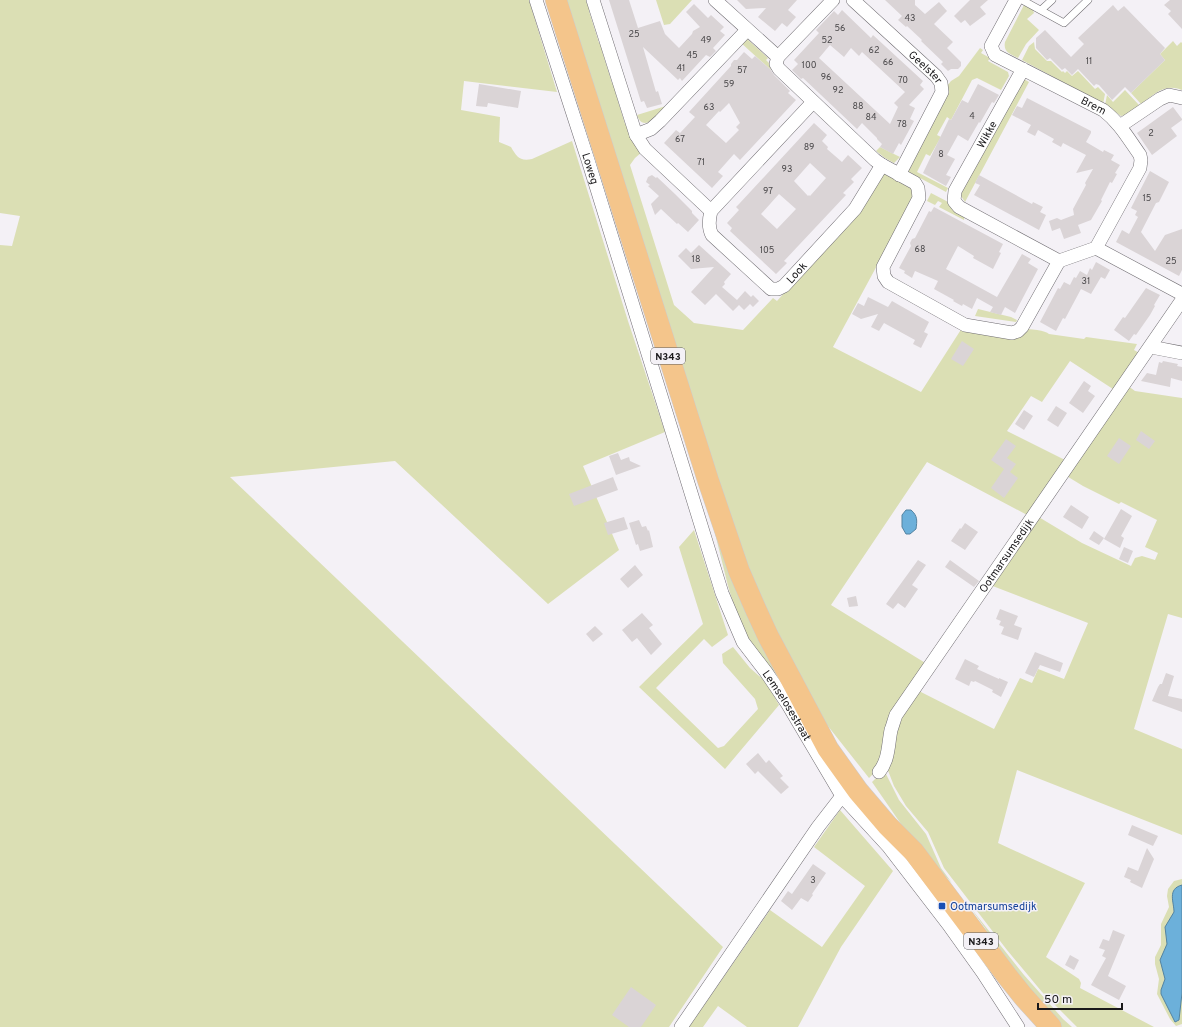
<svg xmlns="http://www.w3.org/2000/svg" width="1182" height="1027" font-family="Overpass,sans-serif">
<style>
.green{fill:#dbdfb4}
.water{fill:#6cb0da;stroke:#5383a1}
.building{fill:#dad4d6;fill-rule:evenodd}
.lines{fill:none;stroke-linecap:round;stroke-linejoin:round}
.service-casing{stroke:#6f6c71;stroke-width:8}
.minor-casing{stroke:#6f6c71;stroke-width:14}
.primary-casing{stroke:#cdcccd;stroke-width:22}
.service{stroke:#fff;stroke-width:7}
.minor{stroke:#fff;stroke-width:13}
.primary{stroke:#f4c58b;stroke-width:21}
.transit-dot{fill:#1a4fb4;stroke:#f4f1f6;stroke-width:1.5}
.labels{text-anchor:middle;stroke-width:3;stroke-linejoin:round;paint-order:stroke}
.number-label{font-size:9px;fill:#4a484a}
.shield{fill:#f4f1f6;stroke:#5b5a5d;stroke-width:1}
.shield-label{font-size:10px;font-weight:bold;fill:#1a191b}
.street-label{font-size:11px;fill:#1a191b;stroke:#f4f1f6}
.transit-label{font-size:11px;fill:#164399;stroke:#f4f1f6;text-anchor:start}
</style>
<rect width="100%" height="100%" fill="#f4f1f6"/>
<path class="green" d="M0 0H529L557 92 464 81 461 110 500 117 499 142 511 147C516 156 520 162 532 159L572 141 628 321 665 432 583 466 619 550 548 604 395 461 230 477 723 947 669 1027H0V245L12 246 20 216 0 213Z
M562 0H586L587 3 591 6 589 11 599 43 604 47 602 51 612 83 617 87 615 91 625 124 629 127 642 152 635 158 630 165 674 305 694 323 743 330 773 298 777 301 810 264 884 174H886L912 188 913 199 833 347 921 392 962 328C977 328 1041 326 1049 334L1084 339 1086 337 1137 344 1134 350 1141 354 1116 391 1070 361 1042 402 1031 396 1007 431 1067 461 1029 516 927 462 831 605 927 664 885 746 874 773 869 778 820 716 750 582Z
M656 0H692L670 24 664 25Z
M1024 5 1033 10 1034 13 1027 19 1039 30 1026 44 1018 58C1010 54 1003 52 1005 42Z
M746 38 768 58 766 60 769 63 771 70 740 42Z
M1173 41 1177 46 1181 42 1182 43V90C1164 83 1155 94 1141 104L1131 93 1165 60 1160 54Z
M1034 42 1035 49 1047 61H1051L1062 72 1063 71 1065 73 1067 71 1072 76 1078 71 1095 89 1098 87 1105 94 1103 104 1022 60 1029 46Z
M980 48 983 50 981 53 990 58 988 61 1008 72 1009 76 1001 90 977 78 972 80 951 120 947 117 937 135 941 137 930 156 926 154 917 172 948 188 946 192 907 171 947 86 951 81 959 76Z
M1022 78 1029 82 965 202 961 196 962 192 959 191Z
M1125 90 1139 105 1126 115 1121 116 1105 105 1107 95 1113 102Z
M666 106C658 114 644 134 637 115Z
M880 147 900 157 894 163 885 158 876 151Z
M931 193 952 204 965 214 964 220 939 207 942 203 938 201 935 205 927 201Z
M978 309 1011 317 1017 320 1016 322 975 316Z
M1128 386 1135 391 1182 398V618L1168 614 1134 729 1182 749V835L1017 770 998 843 1085 883 1046 957 1079 979 1081 983 1080 988 1154 1027H1077L1042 992 1007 950 944 868 928 832 906 806 894 786 887 768 895 728 917 690 994 729 1020 678 1032 683 1038 669 1064 679 1088 623 990 585 1037 516 1082 543 1131 566 1135 558 1142 556 1155 560 1158 553 1145 547 1157 520 1121 502 1119 504 1083 486 1065 475Z
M710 513C733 574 752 636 787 691L747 638 738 619 728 586Z
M694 530 728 635 712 647 704 639 656 688 718 748 724 746 758 709 755 699 723 663 722 654 733 647 750 668 766 682 779 705 725 769 639 687 703 624 679 547Z
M882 772 886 774 899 800 926 834 941 868 952 883 926 856 910 837 872 782Z
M840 810 893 871 841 947 798 1027H747L718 1006 703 1027H689L770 910 822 947 865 886 814 847Z
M1182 879V1024L1176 1026 1170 1019 1157 994 1159 979 1155 964V957L1161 945V924L1169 907 1167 896 1168 889 1174 881Z
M970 907 1024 975 1063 1019 1072 1027H1060L1004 962 985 928Z"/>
<path class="water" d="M906 510H911C918 516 917 521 916 529L910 534H906L902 527V515Z
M1182 885V993L1179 1020 1175 1022 1161 994V990L1165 979 1160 960 1167 944 1165 927 1174 912C1174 902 1167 889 1182 885Z"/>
<path class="building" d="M609 0H629L638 28 660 21 665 34 679 48 692 34 693 31 700 27 686 12 694 4 708 18 711 15 724 27 720 31 725 35 713 48 716 51 710 57 706 55 682 81 680 78 678 80 643 47 656 92 658 91 662 104 647 108 644 101 641 102Z
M737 0H797L788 10 796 17 787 27 782 23 775 31 758 17 766 8 746 9Z
M885 0H915V5L925 14 939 2 947 11 934 24 953 42 947 48 961 62V66L958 69H951L948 71 941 64 943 62 921 41 922 40 907 26 906 27 898 20 902 16Z
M970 0H988L980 7 986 14 970 26 965 20 961 23 954 16Z
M1170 0H1182V29L1168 14 1171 11 1164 5Z
M1113 5 1118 11 1124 6 1165 48 1160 54 1165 60 1131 93 1125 87 1112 100 1099 85 1096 84 1094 86 1078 69 1072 75 1065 68 1062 70 1050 58 1047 60 1036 48V38L1045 30 1071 57 1084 44 1078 38Z
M842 10 871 38 873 35 923 81 920 85 924 89 909 105 915 108 910 119 914 121 901 145 899 143 893 154 880 147 882 144 877 139V138L862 123 857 129 803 78 801 79 792 70 798 64 794 60 819 33 816 30 834 11 838 15ZM830 45 844 57 851 48 859 56 862 52 905 92 894 103 898 107 890 124 819 58Z
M744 52 752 59 755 56 770 69 774 75 790 91 788 93 796 100 740 160 734 154 718 172 723 176 712 188 664 143 676 130 680 133 695 117 689 112 731 66V64L734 60H737ZM729 103 740 123 736 127 739 130 726 143 706 125 719 111 720 112Z
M479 84 521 91 518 108 488 103 487 107 476 106Z
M978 84 999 95 994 103 992 102 980 123 979 122 968 141 958 135 947 155 955 159 946 175 951 177 946 186 923 173 949 119 951 120 962 100 968 103Z
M1027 98 1091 131V133L1086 142 1103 152 1104 150 1114 155 1111 160 1120 165 1115 173 1117 174 1112 183 1110 182 1101 200 1102 201 1091 220 1078 225 1081 233 1064 239 1060 228 1052 231 1049 221 1057 218 1061 220 1074 215 1073 209 1086 185 1085 183 1093 169 1076 173 1086 155 1063 143 1061 147 1052 142 1054 139 1038 130 1035 136 1027 132 1031 125 1012 115 1017 106 1022 108Z
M1173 107 1182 119V120L1171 128 1177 136 1152 155 1137 133Z
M814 123 827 135 822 141 828 147 827 149 842 162 848 155 862 168 851 179 854 182 843 193 846 195 784 261 787 263 776 274 730 231 732 228 727 223 739 210 736 207 739 204ZM810 163 826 178 810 196 809 195 808 196 794 181ZM779 194 796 209 777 229 761 214Z
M1150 171 1169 182 1159 202 1156 203 1141 232 1155 251 1165 235 1182 229V270L1179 276 1116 242 1122 230 1129 234 1138 217 1135 215 1137 211 1131 208Z
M652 175 656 178 657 177 675 194 692 211V213L699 220 688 232 678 223 677 224 661 209 655 215 651 204 659 196 648 186 650 185 646 182 648 177Z
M979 175 1032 204 1033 202 1043 207 1040 212 1046 215 1039 230 974 195 980 185 975 183Z
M934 207 1003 244 999 252 1001 253 993 269 973 258 974 256 958 246 946 269 997 297 1022 254 1031 259 1028 263 1038 269 1015 313 1005 307 1001 315 990 312 993 307 977 298 972 309 963 304 962 306 953 301 954 300 934 289 938 281 915 271 912 278 904 273 905 271 899 268 911 246 910 243 912 239 915 238 929 211 931 212Z
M699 245 731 274 724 282 725 284 722 287 737 300 745 291 751 297 753 295 759 301 753 307 750 304 744 310 739 305 733 311 716 294 705 305 691 292 714 267 691 269 678 256 686 248 691 253Z
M1096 262 1110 270 1105 279 1101 277 1091 294 1081 289 1065 319 1063 318 1056 331 1040 322 1058 288 1060 289 1064 282 1070 285 1074 277 1076 278 1080 271 1087 275 1090 268 1092 270Z
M1146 288 1160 295 1154 305 1155 306 1150 315 1136 335 1134 334 1129 341 1114 330 1123 317 1125 318Z
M868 297 888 307 892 301 929 322 924 332 928 334 921 348 913 344 915 340 884 323 879 331 871 327 878 314 861 319 852 314 858 303 864 306Z
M962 341 974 349 963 366 951 359Z
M1163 361 1178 364 1177 366 1182 367V381L1171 378 1170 387 1141 381 1147 373 1156 375 1159 362 1162 363Z
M1084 381 1091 386 1088 391 1095 396 1083 413 1069 403Z
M1056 406 1067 413 1058 427 1047 420Z
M1024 410 1033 416 1024 430 1015 424Z
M1141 431 1155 441 1149 449 1136 440Z
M1119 438 1131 446 1119 464 1107 456Z
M1006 439 1016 446 1007 458 1016 464 1010 472 1018 478 1004 498 991 488 1004 469 991 460Z
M618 453 621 460 629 457 630 461 641 466 616 475 609 456Z
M613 477 618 490 574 506 569 494Z
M1071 505 1089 517 1082 529 1063 517Z
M1121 509 1132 516 1121 536 1124 538 1120 548 1104 539Z
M624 517 628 529 608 535 604 523Z
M639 520 642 527 646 526 648 531 649 530 653 547 640 551 638 544 636 545 629 523Z
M965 523 978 532 965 550 951 541 960 528 961 529Z
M1094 531 1104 538 1099 545 1089 539Z
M1124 547 1133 551 1128 563 1119 559Z
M918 560 926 565 912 585 918 589 905 608 898 603 893 609 886 604Z
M950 560 979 581 974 587 945 567Z
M635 565 643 575 628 588 620 579Z
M856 596 858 606 849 607 847 598Z
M1000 609 1018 616 1014 625 1022 628 1018 640 1001 634 1004 627 999 625 1001 621 996 619Z
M642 613 653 625 649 628 662 644 651 655 637 638 632 642 622 630Z
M595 626 603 634 593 642 586 634Z
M1035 652 1063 663 1060 672 1040 665 1034 677 1025 673Z
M965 659 979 666 977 669 999 679V678L1008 682 1001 697 992 692 993 690 975 681 974 682 971 681 969 686 955 679Z
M1166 673 1174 676 1168 696 1182 699V712L1152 701 1158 687 1160 684H1162Z
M758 753 766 763 769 760 783 776 780 778 789 787 781 794 758 771 755 774 746 764Z
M1132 825 1158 836 1153 846 1128 835Z
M1147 848 1154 859 1142 888 1130 882 1131 880 1124 877 1128 867 1138 871Z
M813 864 826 873 812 894 813 895 808 902 801 898 792 910 781 901 788 891 792 894Z
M1113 930 1125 935 1108 976 1126 986 1119 1000 1091 985 1106 958 1102 956 1105 950 1099 948 1103 939 1109 941Z
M1070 955 1079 960 1074 970 1065 965Z
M631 987 656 1005 641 1027H629L612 1015Z"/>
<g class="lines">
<g class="service-casing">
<path id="service" d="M1022 0 1064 23 1088 0
M1041 10 1052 0"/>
</g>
<g class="minor-casing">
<g id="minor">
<path id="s1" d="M536 0 588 160 722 593 743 642 766 672 787 703 842 796 888 846 948 924 983 973 1018 1027"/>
<path d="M593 0 636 135"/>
<path d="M715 0 778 57"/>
<path d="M833 0 778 57 776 64 779 69 875 160 882 165 915 183 918 188 919 198 883 267 884 276 888 282 965 325 1012 333 1018 331 1022 327 1059 261"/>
<path id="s2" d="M853 0 936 76 941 83 942 92 899 175"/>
<path id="s3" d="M1016 0 991 46 995 55 1103 110C1119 122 1128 138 1140 155L1141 160 1140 168 1096 248 1059 261 959 207 954 201 955 191 1023 69"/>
<path id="s4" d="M813 102 711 211C709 219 708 228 712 235L771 289H778L784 286 855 209 882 165"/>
<path d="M1120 126 1160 99 1169 95 1182 98"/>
<path d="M711 211 645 149 636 135 651 129 660 121 747 30"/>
<path d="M1096 248 1182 294"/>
<path d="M1151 347 1182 353"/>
<path id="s5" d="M879 772C889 760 888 745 891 730 893 725 894 720 896 715L1182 300"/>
<path d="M681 1027 818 827 842 796"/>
</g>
</g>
<g class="primary-casing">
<path id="primary" d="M556 0 708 480 739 571 756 610 768 636 828 749 858 791 887 825 914 852 1007 976 1023 996 1051 1027"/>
</g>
<use href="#service" class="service"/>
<use href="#minor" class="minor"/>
<use href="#primary" class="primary"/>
</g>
<rect class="transit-dot" x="938" y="902" width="8" height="8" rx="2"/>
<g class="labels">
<g class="number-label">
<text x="910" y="21">43</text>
<text x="840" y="31">56</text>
<text x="634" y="37">25</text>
<text x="706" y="43">49</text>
<text x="827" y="43">52</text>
<text x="874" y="53">62</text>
<text x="692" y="58">45</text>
<text x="1089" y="64">11</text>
<text x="888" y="65">66</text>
<text x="809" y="68">100</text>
<text x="681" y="71">41</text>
<text x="742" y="73">57</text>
<text x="826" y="80">96</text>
<text x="903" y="83">70</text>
<text x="729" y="87">59</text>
<text x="838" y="93">92</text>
<text x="858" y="109">88</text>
<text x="709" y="110">63</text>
<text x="972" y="119">4</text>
<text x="871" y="120">84</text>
<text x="902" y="127">78</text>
<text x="1151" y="136">2</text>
<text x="680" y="142">67</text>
<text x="809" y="150">89</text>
<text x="941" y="157">8</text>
<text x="701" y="165">71</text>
<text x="787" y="172">93</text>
<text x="768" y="194">97</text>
<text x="1147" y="201">15</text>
<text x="920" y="252">68</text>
<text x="767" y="253">105</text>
<text x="696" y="262">18</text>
<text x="1171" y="264">25</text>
<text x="1086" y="284">31</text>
<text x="813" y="883">3</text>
</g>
<g class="shield">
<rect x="651" y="348" width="34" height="16" rx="3"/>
<rect x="964" y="933" width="34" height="16" rx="3"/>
</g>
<g class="shield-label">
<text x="668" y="360">N343</text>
<text x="981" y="945">N343</text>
</g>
<g class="street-label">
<text dy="4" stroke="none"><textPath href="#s2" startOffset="99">Geelster</textPath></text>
<text dy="4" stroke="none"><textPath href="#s3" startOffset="173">Brem</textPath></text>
<text dy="4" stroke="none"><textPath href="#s3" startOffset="582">Wikke</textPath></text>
<text dy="4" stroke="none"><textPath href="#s1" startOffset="177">Loweg</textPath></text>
<text dy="4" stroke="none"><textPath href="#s4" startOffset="286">Look</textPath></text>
<text dy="4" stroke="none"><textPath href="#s5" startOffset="254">Ootmarsumsedijk</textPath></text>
<text dy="4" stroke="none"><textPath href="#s1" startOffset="752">Lemselosestraat</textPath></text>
</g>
<g class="transit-label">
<text x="950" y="910">Ootmarsumsedijk</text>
</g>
</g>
<path d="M1038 1003v6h84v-6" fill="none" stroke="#1a191b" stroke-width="2"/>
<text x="1044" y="1003" font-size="12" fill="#1a191b" stroke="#f4f1f6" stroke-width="3" paint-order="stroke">50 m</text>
</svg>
